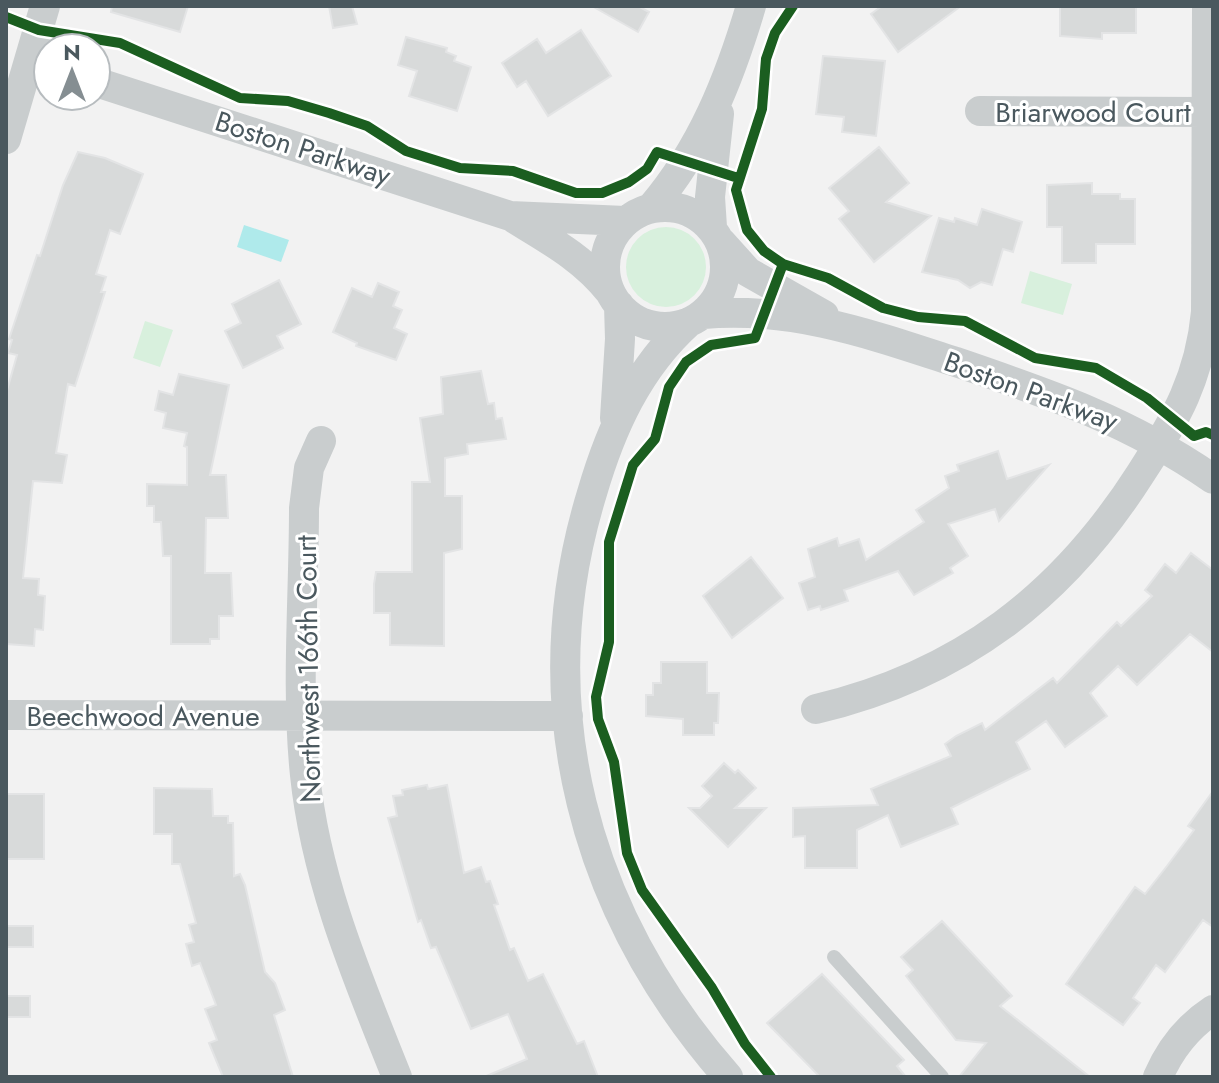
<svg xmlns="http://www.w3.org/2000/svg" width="1219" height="1083" font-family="Jost,sans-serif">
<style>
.green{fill:#d8f0dd}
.water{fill:#afeaeb}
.building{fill:#d8dada;stroke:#e3e4e5;stroke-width:2}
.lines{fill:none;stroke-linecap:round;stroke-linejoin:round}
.lane{stroke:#c9cdce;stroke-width:14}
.street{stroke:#c9cdce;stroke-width:30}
.cycleway-casing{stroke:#fff;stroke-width:15}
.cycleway{stroke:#1b5e20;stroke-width:10}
.labels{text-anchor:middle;stroke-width:6;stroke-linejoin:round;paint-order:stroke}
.street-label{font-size:28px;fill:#4a585e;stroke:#fff}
</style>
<rect width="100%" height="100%" fill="#f2f2f2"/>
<path class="green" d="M626 267a40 40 0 1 1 80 0a40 40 0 1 1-80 0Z
M1030 271 1072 284 1063 315 1021 303Z
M145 321 173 330 160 367 133 358Z"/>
<path class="water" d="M244 225 289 240 281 262 237 247Z"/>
<path class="building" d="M112 6H188L180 32 111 12Z
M329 6H352L357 24 333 28Z
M592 6H638L649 12 638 32Z
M882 6H961L898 52 871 14Z
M1060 6H1136V33H1102V39L1060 36Z
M581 30 611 76 548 116 526 81 517 87 502 63 537 39 546 53Z
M406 37 447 48 446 52 456 56 454 61 471 67 457 111 409 96 417 71 398 65Z
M823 56 885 61 876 136 842 132 844 117 816 114Z
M879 147 909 183 886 202 931 216 874 262 839 219 849 211 829 188Z
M78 152 105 158 143 174 120 234 110 230 96 274 106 277 101 292H105L75 386 68 384 56 453 67 455 62 483 33 481 23 578 39 579 38 595 45 596 43 630 35 629 34 646 6 644V394L17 355 8 353 12 340 9 339 37 255 40 256 63 185Z
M1092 183V194H1120V199H1135V244H1096V263H1062V227H1047V185Z
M982 209 1022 222 1013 252 1003 249 992 285 981 282 970 288 958 280 922 272 939 218 954 222 955 218 977 225Z
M279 280 301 324 277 336 283 348 243 368 225 331 241 323 232 304Z
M378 283 399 292 393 306 402 310 394 328 407 334 396 360 356 346 357 343 333 332 352 288 372 297Z
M481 371 488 404 494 403 496 419 502 418 506 439 467 444 468 454 445 458V496H462V549L444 553V646L390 645V613H374V584L376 572H412V482H430L420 418 443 414 441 377Z
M179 374 229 385 210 475H226L228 518H206L205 573H231L233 616H219V639H210V644H171V556H163L161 522H154V506H147V484L187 485V447L184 446 187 433 163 428 166 413 155 410 159 391 173 395Z
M998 451 1007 479 1049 465 999 521 995 509 948 524 968 556 950 568 953 573 914 595 898 571 844 590 848 601 821 610 820 606 808 610 799 583 815 577 808 549 837 538 839 546 859 539 866 560 924 522 916 510 949 488 945 476 959 471 957 465Z
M1191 553 1213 570V652L1190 634 1137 685 1118 666 1090 693 1107 716 1065 747 1046 721 1016 742 1030 769 951 808 958 824 901 847 888 815 857 830V868H805V836L793 837V808L878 805 871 789 951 756 945 744 956 736 982 723 985 730 1053 678 1057 683 1117 622 1121 626 1152 596 1145 590 1165 564 1176 573Z
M751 557 783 598 732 638 703 596Z
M661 662H707V693H719L718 723H714V735H683V719L646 716V695H653V683H661Z
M724 763 735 773 738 770 756 788 735 808H766L728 847 689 808H700L712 796 702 786Z
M427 785 428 789 447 785 464 873 481 867 486 882 490 881 498 904 494 905 510 950 514 948 528 981 543 974 577 1044 584 1041 598 1077H484L527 1059 508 1014 471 1029 436 947 431 948 421 920 418 922 388 818 397 816 393 796 403 795 402 790Z
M154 788 212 789 213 816H228V823H233L234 876 240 874 245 885 265 972 275 983 285 1010 274 1015 293 1077H223L209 1043 217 1040 205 1009 216 1005 200 963 192 966 186 944 194 942 189 925 196 923 180 864H172V834H154Z
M1213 791V927L1203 920 1165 972 1156 965 1133 998 1140 1003 1123 1025 1066 984 1135 887 1145 894 1167 866 1194 830 1188 826Z
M6 794H44V859H6Z
M942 921 1012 996 1000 1006 1090 1077H959L986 1043 956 1040 906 976 913 970 901 957Z
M6 926H33V947H6Z
M822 974 904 1060 897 1066 906 1077H820L767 1023Z
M6 996H30V1017H6Z"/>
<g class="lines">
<path class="lane" d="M834 957 942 1077"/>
<path class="street" d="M96 82 510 216 625 221
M980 111 1206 112
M6 139 45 6
M605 267a60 60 0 1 1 120 0a60 60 0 1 1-120 0Z
M652 207C702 148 729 80 751 6
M515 219C551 241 584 259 610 292
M712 227 710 197 719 114
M721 242 748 272 824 315
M703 314C791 306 870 334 953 361 1047 393 1130 421 1213 479
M689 322C638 368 611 428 592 493 527 705 584 913 728 1077
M615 418 620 339 619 305
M321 441 309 468 304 508C304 596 296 688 305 775 316 882 358 979 397 1077
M816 709C960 675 1062 597 1141 473 1176 419 1200 377 1206 312L1207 6
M6 715 568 716
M1158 1077C1170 1049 1187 1027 1213 1010"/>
<g class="cycleway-casing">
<path id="cycleway" d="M793 6 775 33 766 59 762 109 736 190 747 230 764 251 783 264 828 278 883 308 918 317 965 321 1035 358 1096 368 1147 398 1194 436 1206 432 1213 435
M6 17 39 30 120 43 240 98 288 101 329 113 367 126 406 151 460 168 513 171 576 193H602L629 182 647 169 657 152 738 178
M771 1077 745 1044 712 988 642 890 627 853 614 762 598 719 596 697 609 642V542L633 465 655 439 669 387 686 362 711 345 755 338 783 264"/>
</g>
<use href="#cycleway" class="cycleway"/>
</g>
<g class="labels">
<g class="street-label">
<text x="1093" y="122">Briarwood Court</text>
<text transform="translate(303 148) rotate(18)" y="10">Boston Parkway</text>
<text transform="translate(1031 391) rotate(20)" y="10">Boston Parkway</text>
<text transform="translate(308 669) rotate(-91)" y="10">Northwest 166th Court</text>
<text x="143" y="726">Beechwood Avenue</text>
</g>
</g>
<rect width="1219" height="1083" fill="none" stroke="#4a585e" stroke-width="16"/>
<g transform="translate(72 72)"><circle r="38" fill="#ffffff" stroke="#b7bcbf" stroke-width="2"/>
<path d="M0-6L14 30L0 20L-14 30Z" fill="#858e92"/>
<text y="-12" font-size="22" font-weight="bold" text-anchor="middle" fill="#4a585e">N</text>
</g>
</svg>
